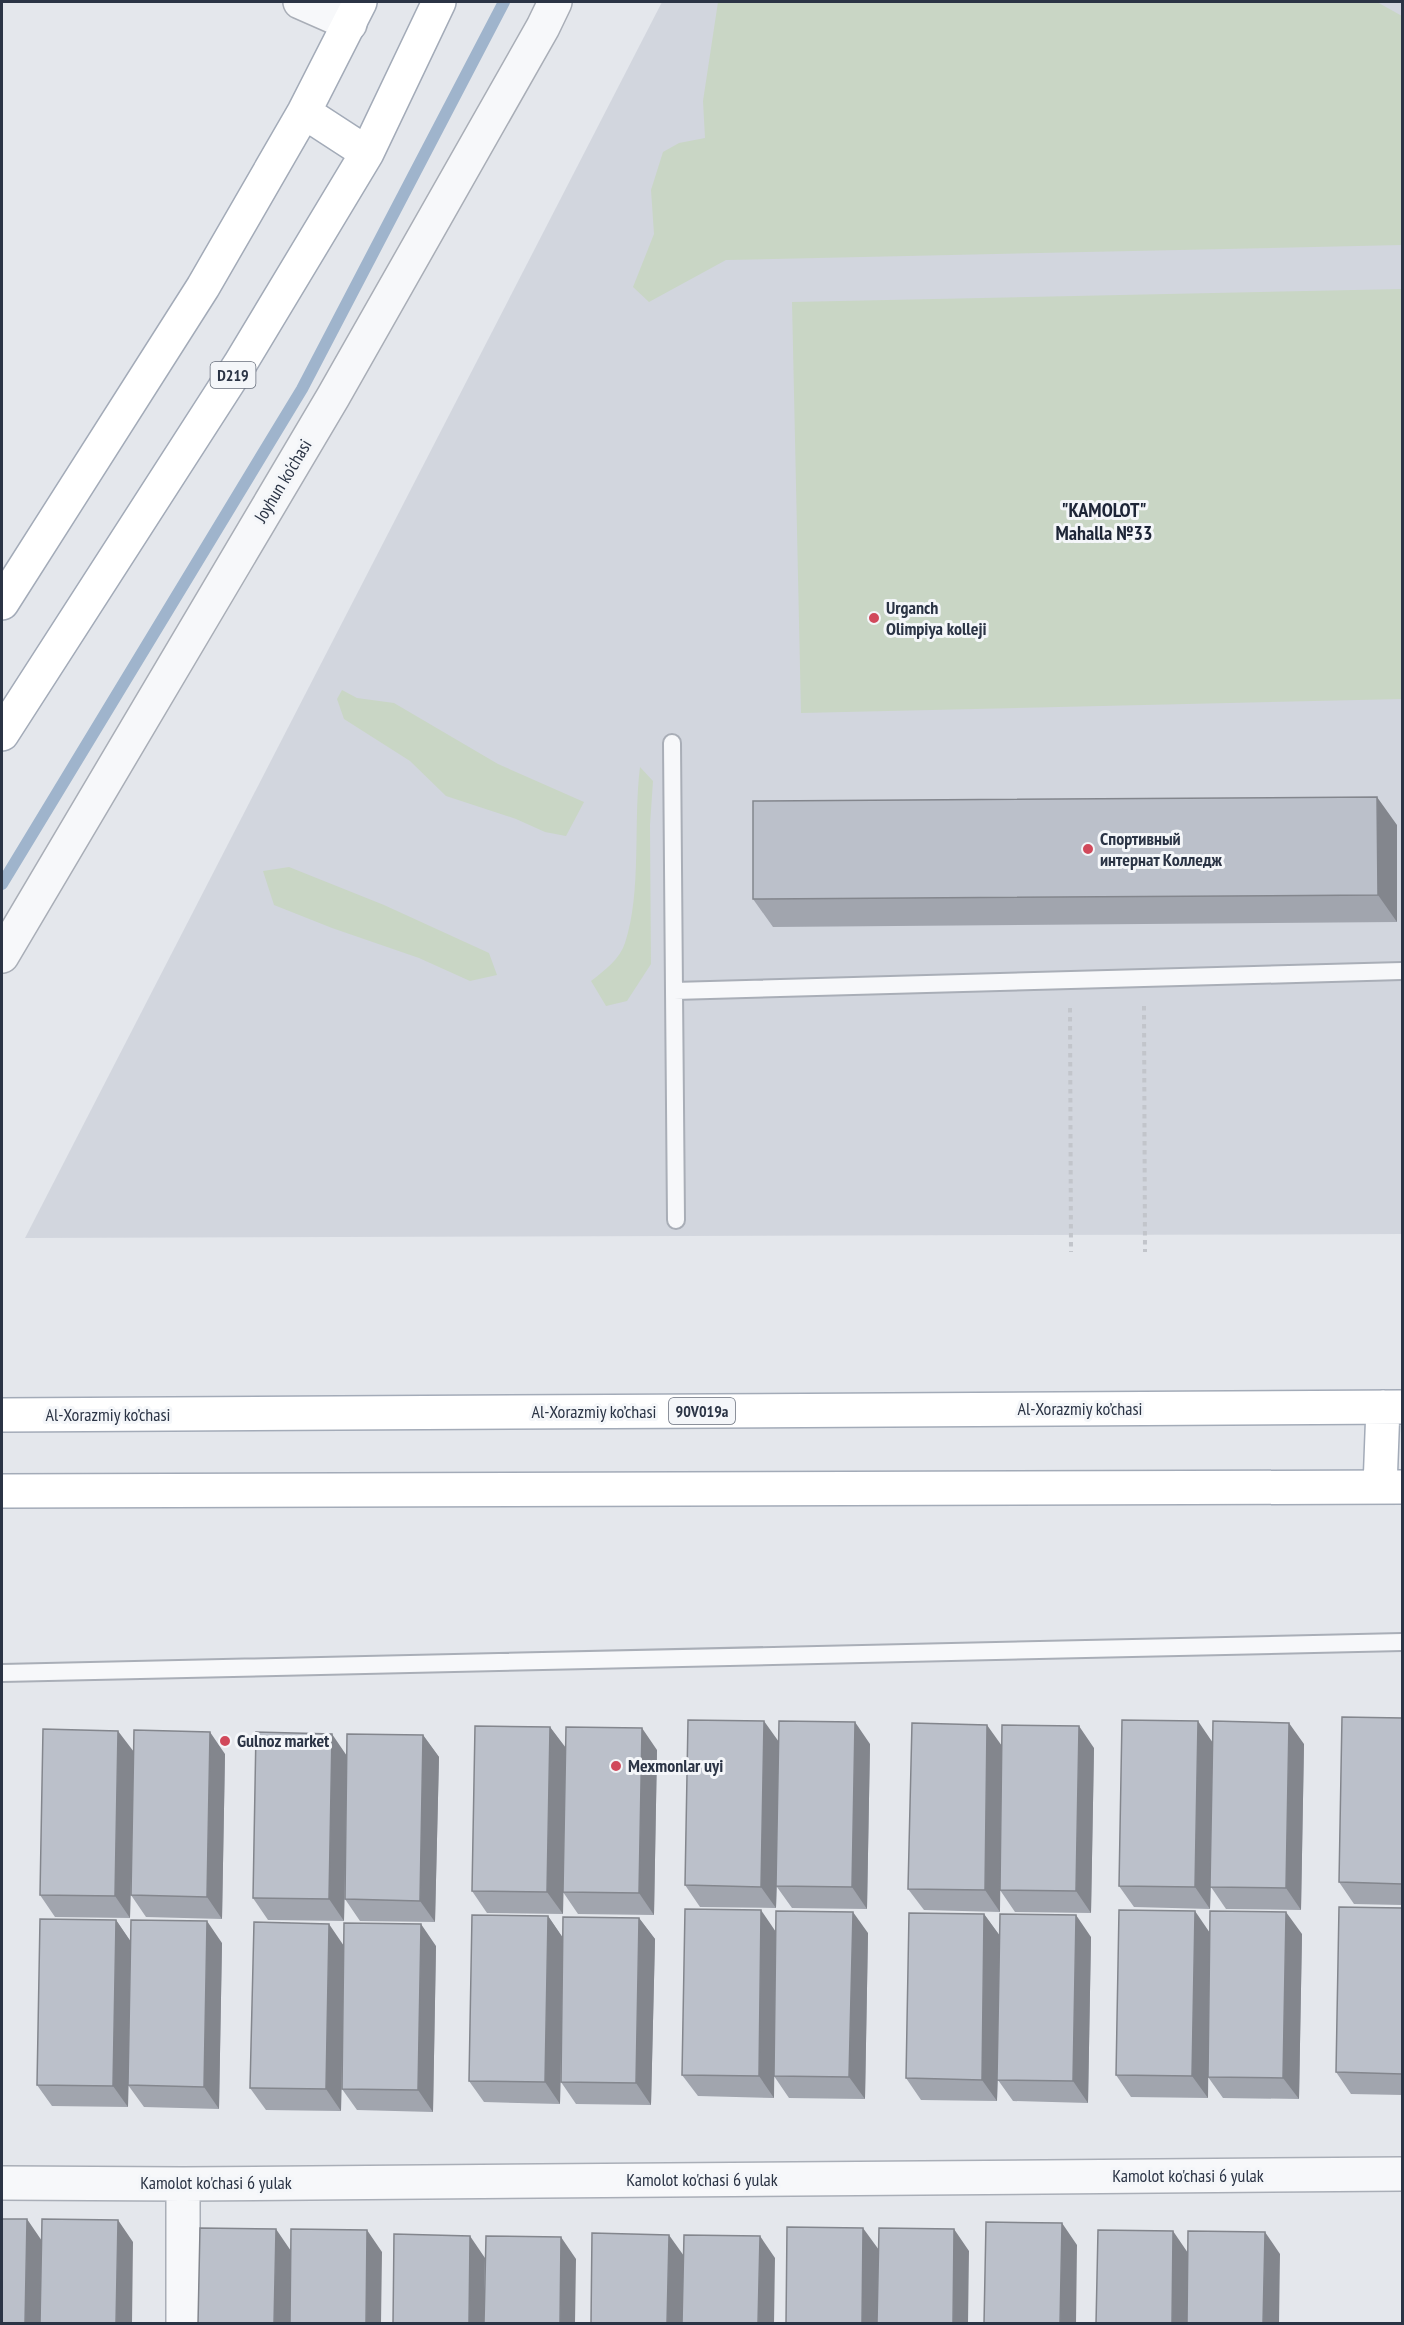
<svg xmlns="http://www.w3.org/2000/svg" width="1404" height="2325" font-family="'PT Sans Narrow',sans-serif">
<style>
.built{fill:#d2d6de}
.green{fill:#c9d6c5}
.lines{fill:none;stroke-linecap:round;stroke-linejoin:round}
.stream{stroke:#9fb4cc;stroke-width:12}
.lane-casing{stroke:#a9aeb7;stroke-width:20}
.street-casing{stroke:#a9aeb7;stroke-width:36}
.primary-casing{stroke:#a3abb8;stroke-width:36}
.path{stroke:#c2c5cb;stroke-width:4;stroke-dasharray:4.5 4.5;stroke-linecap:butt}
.lane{stroke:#f7f8fa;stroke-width:16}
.street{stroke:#f7f8fa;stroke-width:33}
.primary{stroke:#fff;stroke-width:33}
.wall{fill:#a1a5ae}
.shaded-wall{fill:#83868d}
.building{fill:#bbc0ca;stroke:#83868d;stroke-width:1.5}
.poi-dot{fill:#d1495b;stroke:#f4f6f9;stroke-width:2}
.labels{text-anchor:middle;stroke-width:6;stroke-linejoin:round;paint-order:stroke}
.shield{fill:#f4f6f9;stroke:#676e7b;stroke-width:1.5}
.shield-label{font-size:16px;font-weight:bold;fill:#2b3445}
.street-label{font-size:18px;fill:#2b3445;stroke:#f4f6f9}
.poi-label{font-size:18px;font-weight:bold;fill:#2b3445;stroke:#f4f6f9;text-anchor:start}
.neighbourhood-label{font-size:20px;font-weight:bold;fill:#1d2536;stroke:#f4f6f9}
</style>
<rect width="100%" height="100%" fill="#e4e7ec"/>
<path class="built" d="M662 2H1402V1234L25 1238Z"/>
<path class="green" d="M718 2H1377L1402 16V245L726 260 649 302 633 287 654 234 651 190 663 152 679 143 705 138 703 101Z
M1402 289V699L801 713 792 302Z
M342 690 357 698 394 703 498 764 584 802 566 836 545 832 516 819 446 796 410 761 344 719 337 699Z
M640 767 653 781 650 825 651 964 627 1001 606 1006 591 981C604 971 620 959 625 943 642 892 633 822 640 767Z
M289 867 384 905 489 953 497 975 470 981 419 958 332 928 274 905 263 871Z"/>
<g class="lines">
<path class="stream" d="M2 884 302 389 504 2"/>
<g class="lane-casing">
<path id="lane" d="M672 743 674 991
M676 1220 674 991 1402 971
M2 1673 1402 1642"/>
</g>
<g class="street-casing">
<path id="street" d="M300 2 350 24
M2 956 333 397 543 27 555 2
M2 2183 183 2184 1402 2174
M183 2324V2184"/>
</g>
<g class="primary-casing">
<path id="primary" d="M304 112 367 153
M2 603 203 287 304 112 360 2
M2 734 240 364 367 153 439 2
M2 1415 1402 1407
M1380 1487 1383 1407
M2 1491 1402 1487"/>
</g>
<path class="path" d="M1144 1006 1145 1252
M1070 1008 1071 1252"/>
<use href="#lane" class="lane"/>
<use href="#street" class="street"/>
<use href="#primary" class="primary"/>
</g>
<path class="wall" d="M1397 825V922L773 927 753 899Z
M1402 1718V1905L1354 1904 1339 1882Z
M550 1727 565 1748 657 1750 654 1915 578 1914 563 1892 564 1825 563 1914 487 1913 472 1891Z
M423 1735 439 1757 435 1922 360 1921 345 1899 346 1825 344 1921 268 1920 253 1898 347 1755Z
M779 1742 870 1744 867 1909 792 1908 777 1887 776 1908 700 1907 685 1885Z
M1213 1743 1304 1744 1301 1910 1226 1909 1211 1887 1210 1909 1134 1907 1119 1886Z
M1002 1746 1094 1748 1091 1913 1015 1912 1000 1890V1912L924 1910 908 1889Z
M133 1752 225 1754 222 1919 146 1917 131 1895 132 1824 130 1918 55 1917 40 1895Z
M1402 1908V2095L1351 2094 1336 2072Z
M984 1914 1000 1936 1091 1937 1088 2103 1013 2101 998 2080 997 2101 921 2100 906 2078Z
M548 1916 563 1938 639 1918 655 1939 651 2105 576 2104 561 2082 562 2013 560 2104 484 2102 469 2081Z
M116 1920 131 1942 222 1943 219 2109 144 2107 128 2085 130 2013 128 2107 52 2106 37 2085Z
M776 1932 868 1933 865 2099 789 2098 774 2076V2098L698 2096 682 2075Z
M1210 1933 1302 1934 1299 2099 1223 2098 1208 2077V2098L1131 2097 1116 2075Z
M344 1945 436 1946 433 2112 357 2110 342 2089 343 2017 341 2111 266 2110 250 2088Z"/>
<path class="shaded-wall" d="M1377 797 1397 825V922L1378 895Z
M764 1721 779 1742 776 1908 761 1887Z
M1198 1721 1213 1743 1210 1909 1195 1887Z
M855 1722 870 1744 867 1909 852 1887Z
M1289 1723 1304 1744 1301 1910 1286 1888Z
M987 1725 1002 1746 1000 1912 985 1890Z
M1079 1726 1094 1748 1091 1913 1076 1891Z
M550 1727 566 1748 563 1914 547 1892Z
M642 1728 657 1750 654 1915 639 1893Z
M118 1731 134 1752 130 1918 115 1896Z
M210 1732 225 1754 222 1919 207 1897Z
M332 1734 347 1756 344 1921 329 1899Z
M423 1735 439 1757 435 1922 420 1901Z
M761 1910 776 1932 774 2098 759 2076Z
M1195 1911 1210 1933 1208 2098 1192 2076Z
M853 1912 868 1933 865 2099 849 2077Z
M1286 1912 1302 1934 1299 2099 1283 2078Z
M984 1914 1000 1936 997 2101 982 2080Z
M1076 1915 1091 1937 1088 2103 1073 2081Z
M548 1916 563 1938 560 2104 545 2082Z
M639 1918 655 1939 651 2105 636 2083Z
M116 1920 131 1942 128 2107 113 2086Z
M207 1921 222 1943 219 2109 204 2087Z
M329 1924 344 1946 341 2111 326 2089Z
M421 1924 436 1946 433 2112 418 2090Z
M27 2219 42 2241 41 2324H25Z
M118 2220 133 2242 132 2324H116Z
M1062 2223 1077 2245 1076 2324H1060Z
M863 2228 879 2250 877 2324H862Z
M276 2229 291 2251 290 2324H274Z
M954 2229 969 2251 968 2324H953Z
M367 2230 382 2252 381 2324H366Z
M1173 2231 1188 2253 1187 2324H1172Z
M1265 2232 1280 2254 1279 2324H1263Z
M669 2235 684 2256 683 2324H667Z
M470 2236 485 2258 484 2324H469Z
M760 2236 775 2258 774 2324H758Z
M561 2237 576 2259 575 2324H560Z"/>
<path class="building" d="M1377 797 1378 895 753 899V801Z
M1342 1717 1402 1718V1884L1339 1882Z
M688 1720 764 1721 761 1887 685 1885Z
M1122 1720 1198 1721 1195 1887 1119 1886Z
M779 1721 855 1722 852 1887 776 1886Z
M1213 1721 1289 1723 1286 1888 1210 1887Z
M912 1723 987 1725 985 1890 908 1889Z
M1002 1725 1079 1726 1076 1891 1000 1890Z
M475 1726 550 1727 547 1892 472 1891Z
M566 1727 642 1728 639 1893 563 1892Z
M43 1729 118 1731 115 1896 40 1895Z
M134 1730 210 1732 207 1897 131 1895Z
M256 1732 332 1734 329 1899 253 1898Z
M347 1734 423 1735 420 1901 345 1899Z
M1339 1907 1402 1908V2074L1336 2072Z
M685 1909 761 1910 759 2076 682 2075Z
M1119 1910 1195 1911 1192 2076 1116 2075Z
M776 1911 853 1912 849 2077 774 2076Z
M1210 1911 1286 1912 1283 2078 1208 2077Z
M909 1913 984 1914 982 2080 906 2078Z
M1000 1914 1076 1915 1073 2081 997 2080Z
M472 1915 548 1916 545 2082 469 2081Z
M563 1917 639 1918 636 2083 561 2082Z
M40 1919 116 1920 113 2086 37 2085Z
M131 1920 207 1921 204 2087 128 2085Z
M254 1922 329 1924 326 2089 250 2088Z
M344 1923 421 1924 418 2090 342 2089Z
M2 2219H27L25 2324H2Z
M42 2219 118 2220 116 2324H40Z
M986 2222 1062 2223 1060 2324H984Z
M787 2227 863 2228 862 2324H786Z
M200 2228 276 2229 274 2324H198Z
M879 2228 954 2229 953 2324H877Z
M291 2229 367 2230 366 2324H290Z
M1098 2230 1173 2231 1172 2324H1096Z
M1188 2231 1265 2232 1263 2324H1187Z
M592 2233 669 2235 667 2324H591Z
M394 2234 470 2236 469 2324H393Z
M684 2235 760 2236 758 2324H682Z
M486 2236 561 2237 560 2324H484Z"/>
<g class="poi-dot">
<circle cx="874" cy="618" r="6"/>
<circle cx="1088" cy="849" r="6"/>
<circle cx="225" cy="1741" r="6"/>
<circle cx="616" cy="1766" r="6"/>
</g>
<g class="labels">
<g class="shield">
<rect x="210.5" y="362" width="45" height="26" rx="4.5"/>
<rect x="669" y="1398" width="66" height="26" rx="4.5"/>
</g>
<g class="shield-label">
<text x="233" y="381">D219</text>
<text x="702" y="1417">90V019a</text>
</g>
<g class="street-label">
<text transform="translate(283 481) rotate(-59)" y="6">Joyhun ko'chasi</text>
<text x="1080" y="1415">Al-Xorazmiy ko’chasi</text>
<text x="594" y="1418">Al-Xorazmiy ko’chasi</text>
<text x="108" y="1421">Al-Xorazmiy ko’chasi</text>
<text x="1188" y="2182">Kamolot ko'chasi 6 yulak</text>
<text x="702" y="2186">Kamolot ko'chasi 6 yulak</text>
<text x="216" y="2189">Kamolot ko'chasi 6 yulak</text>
</g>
<g class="poi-label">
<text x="886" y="614">Urganch<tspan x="886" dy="21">Olimpiya kolleji</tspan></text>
<text x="1100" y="845">Спортивный<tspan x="1100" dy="21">интернат Колледж</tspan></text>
<text x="237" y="1747">Gulnoz market</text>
<text x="628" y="1772">Mexmonlar uyi</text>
</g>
<g class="neighbourhood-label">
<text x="1104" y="517">"KAMOLOT"<tspan x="1104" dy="23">Mahalla №33</tspan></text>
</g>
</g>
<rect width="1404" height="2325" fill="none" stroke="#2b3445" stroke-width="6"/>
</svg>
